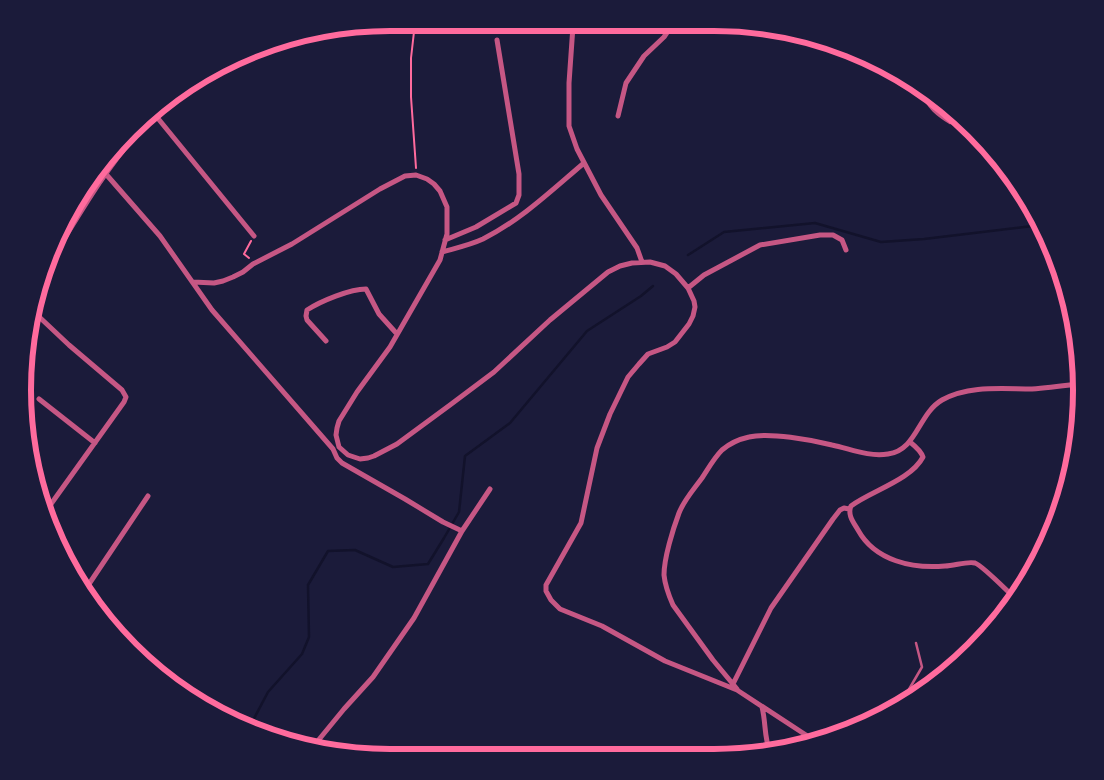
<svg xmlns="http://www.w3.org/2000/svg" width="1104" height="780" font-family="Quicksand,sans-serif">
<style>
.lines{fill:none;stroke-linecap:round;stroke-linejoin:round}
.stream{stroke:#12122b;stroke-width:2.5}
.path{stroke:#ff6b9d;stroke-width:2}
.service{stroke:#c65784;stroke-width:2.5}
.minor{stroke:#c65784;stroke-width:5}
.tertiary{stroke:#c65784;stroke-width:6}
.rim{fill:none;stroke:#ff6b9d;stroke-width:6}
</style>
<rect width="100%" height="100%" fill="#1b1b3a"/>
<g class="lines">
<path class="stream" d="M688 255 724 232 815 223 881 242 924 239 1041 225
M249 728 268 692 302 654 309 637 308 585 328 551 355 550 393 567 428 564 444 538 459 512 465 456 510 423 587 331 641 296 653 286"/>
<path class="path" d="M415 23 411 58V97L416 168
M249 258 244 254 251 241"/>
<path class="service" d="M924 94C926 107 939 116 950 123
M901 703 922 667 916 643"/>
<path class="minor" d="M573 26 569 83V126L577 149 601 195 637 248 642 262
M156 116 254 236
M618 116 626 83 644 56 664 37 670 28
M100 170 105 173 160 236 212 310 333 449 337 458 342 463 405 499 443 522 462 531
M445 240 476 227 516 203 519 195V174L497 40
M442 252C456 248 470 245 483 239 521 220 552 190 584 163
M193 282 214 283 223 281 233 277 243 272 253 264 292 244 380 189 405 176 416 175 427 179 434 184 440 191 447 207V234L440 260 390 347 357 392 339 421 337 428 336 435 339 447 348 455 360 459 368 458 374 456 397 444 450 405 494 372 550 320 608 272 620 266 632 263 650 262 665 266 676 274 688 288 694 301 695 307 693 316 689 324 675 342 667 347 648 354 639 364 628 377 610 414 597 448 581 523 546 585V591L551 600 560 609 602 626 665 661 737 690 812 739
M688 288 704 275 760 245 820 235H833L842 240 846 250
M34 312 69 345 122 390 126 397 124 402 46 511
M326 341 307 320 306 316 307 310C321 301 350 289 366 289L379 314 397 334
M39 399 95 443
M910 442C915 446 921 451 923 457 911 480 871 491 851 506 847 515 854 523 858 530 875 561 913 569 945 566 954 566 967 561 975 563 983 566 1008 592 1015 598
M85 590 148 496
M146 663 244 723
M733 684 771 608 833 519 840 510 844 508 849 509
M737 689 713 660 673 605C669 596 665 585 664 575 664 558 673 529 679 513 684 500 694 489 702 478 708 469 714 458 722 450 729 444 740 439 749 437 769 432 812 440 832 445 851 449 868 457 888 454 917 450 918 414 942 400 969 385 1002 389 1032 389 1047 388 1062 386 1077 384L1080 382
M762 707C766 723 764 737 770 752
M312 748 344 709 373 677 414 618 462 531 490 489"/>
<path class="tertiary" d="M46 267C73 225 100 175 133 138 156 113 186 93 212 72"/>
</g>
<path d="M0 0H1104V780H0ZM390 31H714A359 359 0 0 1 1073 390V390A359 359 0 0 1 714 749H390A359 359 0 0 1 31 390V390A359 359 0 0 1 390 31Z" fill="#1b1b3a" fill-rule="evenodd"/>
<path class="rim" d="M390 31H714A359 359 0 0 1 1073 390V390A359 359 0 0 1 714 749H390A359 359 0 0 1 31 390V390A359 359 0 0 1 390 31Z"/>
</svg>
